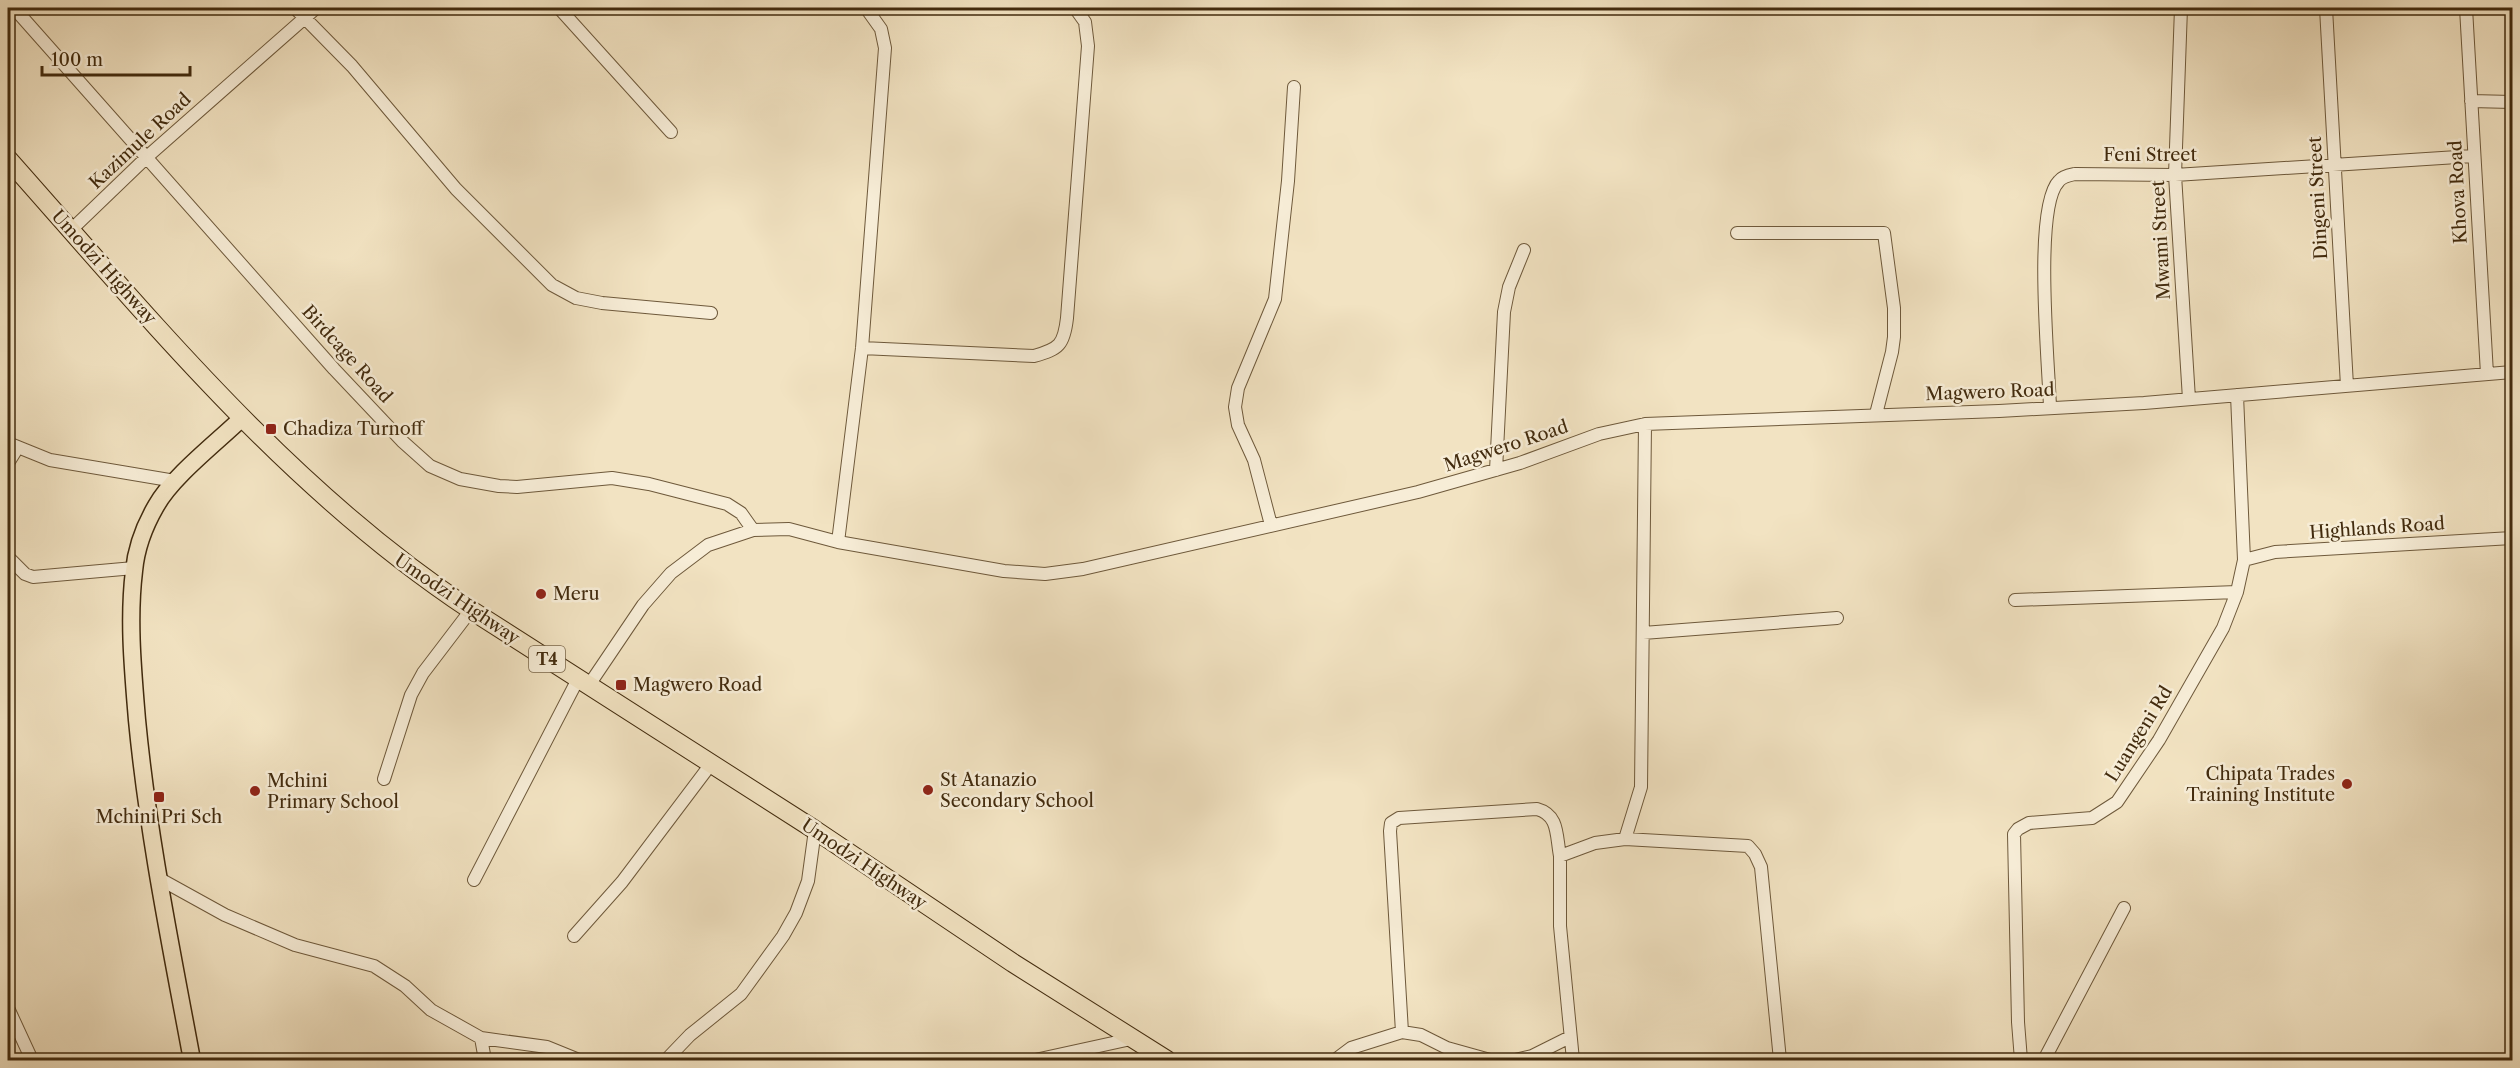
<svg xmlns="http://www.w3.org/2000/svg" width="2520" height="1068" font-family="'Libre Caslon Text',serif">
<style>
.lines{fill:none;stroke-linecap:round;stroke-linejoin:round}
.minor-casing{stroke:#6e593b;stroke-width:14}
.major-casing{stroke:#422b0e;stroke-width:19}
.highway-casing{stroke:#422b0e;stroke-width:20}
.minor{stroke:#f7edd7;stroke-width:12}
.major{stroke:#f2e3c2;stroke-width:16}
.highway{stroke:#f2e3c2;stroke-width:18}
.poi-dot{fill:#8f2418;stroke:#f7edd7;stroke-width:2}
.labels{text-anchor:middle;stroke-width:5;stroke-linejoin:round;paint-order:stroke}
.shield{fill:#f7edd7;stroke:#78654a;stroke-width:1.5}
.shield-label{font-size:16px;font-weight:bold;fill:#422b0e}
.street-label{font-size:18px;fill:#422b0e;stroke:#f7edd7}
.poi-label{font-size:18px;fill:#422b0e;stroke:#f7edd7;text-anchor:start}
</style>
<rect width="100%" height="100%" fill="#f2e3c2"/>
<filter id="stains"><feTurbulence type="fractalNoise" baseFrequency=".00333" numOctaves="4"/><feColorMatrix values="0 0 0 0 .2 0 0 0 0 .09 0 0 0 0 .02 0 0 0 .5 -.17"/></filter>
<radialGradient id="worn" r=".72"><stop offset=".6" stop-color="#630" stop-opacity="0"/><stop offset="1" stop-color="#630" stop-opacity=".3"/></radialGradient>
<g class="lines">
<g class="minor-casing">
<path id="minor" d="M14 8 334 369 402 441 430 466 460 479 499 486 517 487 612 478 649 484 727 504 741 513 753 530
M295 8 352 66 456 189 552 285 576 298 602 303 711 313
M559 8 671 132
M2181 8 2175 175 2189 399
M2326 8 2347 386
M2466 8 2487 374
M2471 101 2512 102
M71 230 148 156 316 8
M1737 233H1884L1894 308V337L1892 352 1876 414
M862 348 1034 356C1059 349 1064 345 1067 318L1088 46 1085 22 1075 8
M2050 408C2049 367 2033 207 2059 181 2063 176 2070 175 2075 174L2175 175 2473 156
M8 443 50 460 175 481
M8 463 18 447
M1496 470 1504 312 1509 287 1524 250
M1271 525 1254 460 1238 425 1235 407 1238 388 1275 299 1288 181 1294 87
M838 542 862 348 885 48 881 29 866 8
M8 557 25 574 33 577 134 568
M2244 560 2275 552 2512 538
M2015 600 2237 592
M1643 633 1837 618
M589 685 643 605 671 573 708 545 753 530 789 529 838 542 1004 571 1045 574 1083 569 1418 492 1520 463 1599 434 1645 424 1999 411 2144 403 2512 372
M384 779 411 695 423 673 471 610
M1625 839 1748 846 1755 854 1761 867 1780 1060
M158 878 225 915 295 945 374 966 405 986 431 1010 481 1038 547 1047 579 1060
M474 880 578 679
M574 936 622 882 711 764
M8 1008 32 1060
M1402 1032 1390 831 1391 823 1399 818 1537 809C1559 815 1556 835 1560 856
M481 1038 485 1060
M666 1060 690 1035 741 994 783 936 796 913 808 881 815 830
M1035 1060 1131 1039
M1335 1060 1351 1048 1402 1032 1421 1035 1447 1048 1490 1060
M1515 1060 1532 1056 1570 1037
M1573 1060 1560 926V856L1595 843 1625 839 1641 787 1645 424
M2021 1060 2018 1022 2014 834 2018 829 2029 823 2092 818 2117 802 2159 740 2223 628 2237 592 2244 560 2237 395
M2044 1060 2124 908"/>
</g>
<g class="major-casing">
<path id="major" d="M192 1060C171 947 148 835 137 720 133 671 128 620 134 571 136 549 145 525 156 506 172 477 216 443 241 419"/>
</g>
<g class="highway-casing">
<path id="highway" d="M8 159C151 320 289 490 471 610L815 830 1013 963 1167 1060"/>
</g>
<use href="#minor" class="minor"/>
<use href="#major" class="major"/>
<use href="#highway" class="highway"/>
</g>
<g class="poi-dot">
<rect x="265" y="423" width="12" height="12" rx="3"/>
<circle cx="541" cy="594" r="6"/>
<rect x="615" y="679" width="12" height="12" rx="3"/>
<circle cx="2347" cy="784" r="6"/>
<circle cx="928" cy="790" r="6"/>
<circle cx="255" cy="791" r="6"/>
<rect x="153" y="791" width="12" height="12" rx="3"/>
</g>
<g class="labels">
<rect class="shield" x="529" y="646" width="36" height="26" rx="4.5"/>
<g class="shield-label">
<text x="547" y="665">T4</text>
</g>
<g class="street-label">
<text transform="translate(140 141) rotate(-43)" y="6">Kazimule Road</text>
<text x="2150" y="161">Feni Street</text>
<text transform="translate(2458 192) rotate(-93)" y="6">Khova Road</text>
<text transform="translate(2318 198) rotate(-93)" y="6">Dingeni Street</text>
<text transform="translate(2161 240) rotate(-93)" y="6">Mwami Street</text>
<text transform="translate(104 267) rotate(48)" y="6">Umodzi Highway</text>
<text transform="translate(347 354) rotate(48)" y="6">Birdcage Road</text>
<text transform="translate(1990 392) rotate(-2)" y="6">Magwero Road</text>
<text transform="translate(1506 446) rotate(-18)" y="6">Magwero Road</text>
<text transform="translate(2377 528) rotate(-4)" y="6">Highlands Road</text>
<text transform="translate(457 599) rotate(34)" y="6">Umodzi Highway</text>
<text transform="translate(2139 734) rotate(-58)" y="6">Luangeni Rd</text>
<text transform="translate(864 864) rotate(34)" y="6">Umodzi Highway</text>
</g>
<g class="poi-label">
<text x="283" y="435">Chadiza Turnoff</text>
<text x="553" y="600">Meru</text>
<text x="633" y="691">Magwero Road</text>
<text x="2335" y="780" text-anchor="end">Chipata Trades<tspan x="2335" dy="21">Training Institute</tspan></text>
<text x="940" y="786">St Atanazio<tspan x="940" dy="21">Secondary School</tspan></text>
<text x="267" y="787">Mchini<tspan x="267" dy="21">Primary School</tspan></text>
<text x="159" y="823" text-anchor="middle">Mchini Pri Sch</text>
</g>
</g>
<rect width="2520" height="1068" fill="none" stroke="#f2e3c2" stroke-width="30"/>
<rect x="9" y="9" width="2502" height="1050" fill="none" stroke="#422b0e" stroke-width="3"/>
<rect x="15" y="15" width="2490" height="1038" fill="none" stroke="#422b0e" stroke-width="1.5"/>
<path d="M42 66v9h148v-9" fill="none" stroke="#422b0e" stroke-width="3"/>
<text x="51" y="66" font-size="18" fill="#422b0e" stroke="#f7edd7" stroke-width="4.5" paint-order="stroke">100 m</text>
<rect width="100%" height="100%" filter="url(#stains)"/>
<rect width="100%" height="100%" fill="url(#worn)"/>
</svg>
